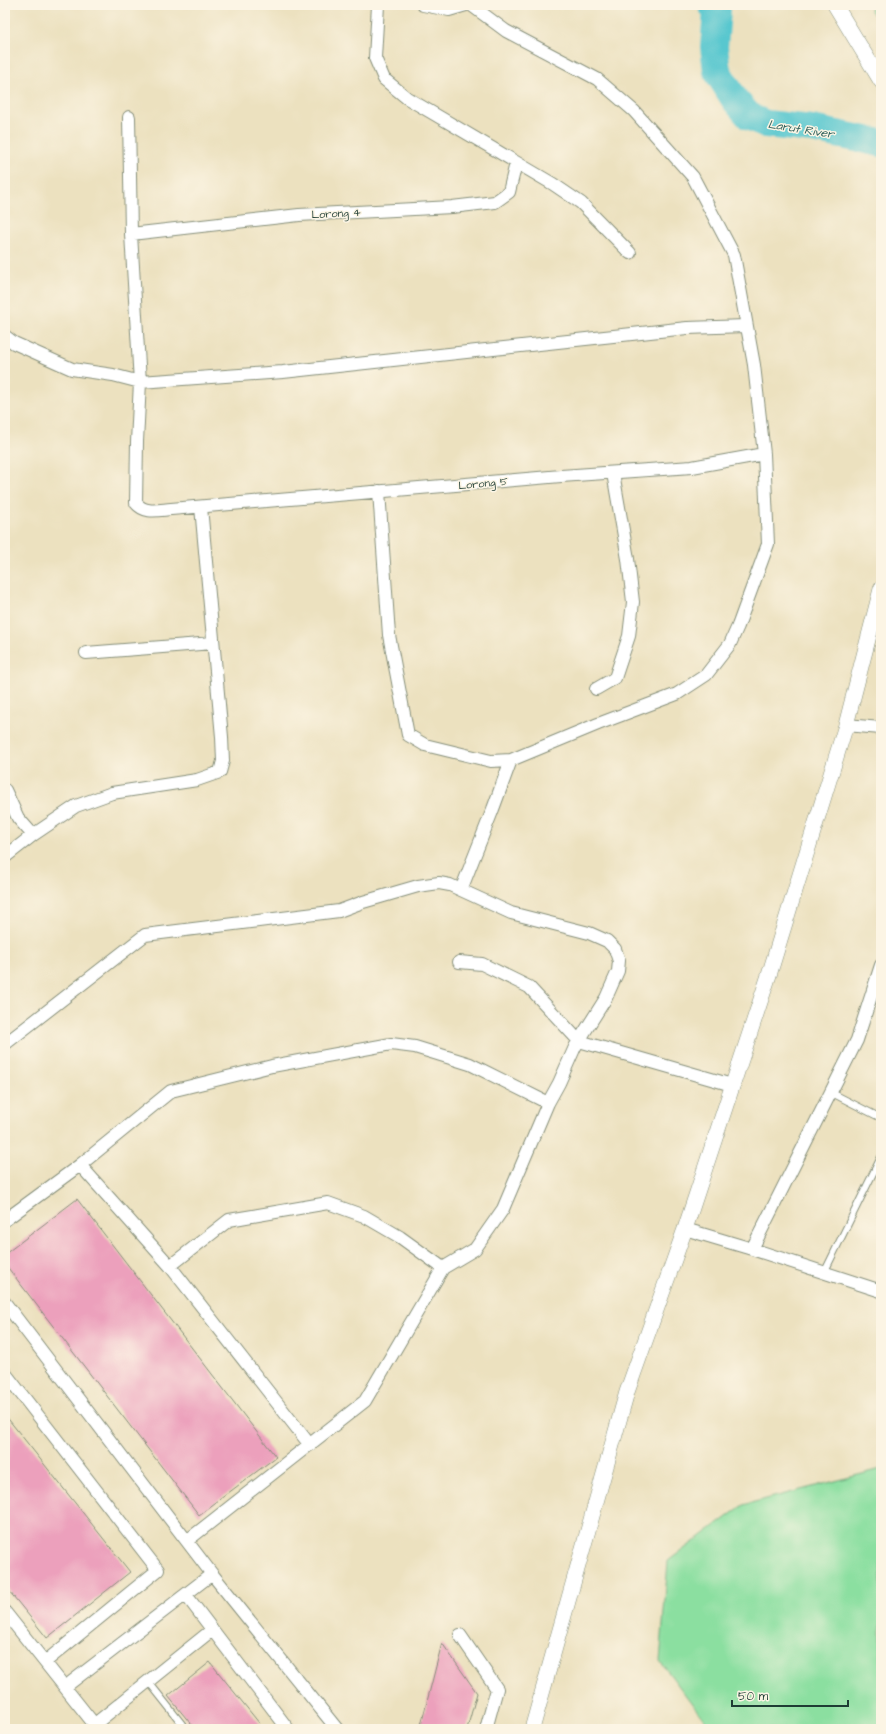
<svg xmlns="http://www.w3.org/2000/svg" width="886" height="1734" font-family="'Architects Daughter',sans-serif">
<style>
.green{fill:#8bdfa0;stroke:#558e6a}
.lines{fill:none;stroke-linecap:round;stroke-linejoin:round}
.river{stroke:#59c7cf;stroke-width:28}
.building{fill:#eca0bc}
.service-casing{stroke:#868f7a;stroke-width:8}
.minor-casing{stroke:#868f7a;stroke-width:14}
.tertiary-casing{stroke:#868f7a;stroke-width:16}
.service{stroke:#fff;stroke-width:6}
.minor{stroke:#fff;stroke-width:12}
.tertiary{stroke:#fff;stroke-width:15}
.labels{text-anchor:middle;stroke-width:3;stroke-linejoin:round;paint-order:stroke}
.street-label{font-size:11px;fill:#1f3d34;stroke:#fcf5e5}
.water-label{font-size:12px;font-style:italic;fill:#2e605b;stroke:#fcf5e5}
</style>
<rect width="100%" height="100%" fill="#fcf5e5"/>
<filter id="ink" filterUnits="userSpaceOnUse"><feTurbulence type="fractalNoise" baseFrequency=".025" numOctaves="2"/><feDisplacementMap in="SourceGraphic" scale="8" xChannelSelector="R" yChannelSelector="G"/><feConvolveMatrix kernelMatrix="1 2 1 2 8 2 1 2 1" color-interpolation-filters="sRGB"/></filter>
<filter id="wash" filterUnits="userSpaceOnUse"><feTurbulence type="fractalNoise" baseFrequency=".012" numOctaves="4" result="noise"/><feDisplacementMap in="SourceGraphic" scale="16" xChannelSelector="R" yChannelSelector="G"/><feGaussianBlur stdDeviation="0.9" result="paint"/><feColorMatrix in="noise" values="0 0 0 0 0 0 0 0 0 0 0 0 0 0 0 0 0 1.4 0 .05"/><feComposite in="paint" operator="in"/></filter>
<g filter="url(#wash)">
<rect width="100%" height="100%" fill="#ece1bf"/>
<path class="green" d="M877 5H881V26L870 9Z
M881 1469V1729H711L660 1661 668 1561 743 1505Z"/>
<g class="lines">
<path class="river" d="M712 5 717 11 714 47 717 71 735 100 750 117 766 124 812 129 881 143"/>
</g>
<g id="blocks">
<path class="building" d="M77 1199 276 1457 199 1515 5 1264V1254Z
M5 1415 130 1572 47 1638 5 1586Z
M442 1643 477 1693 467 1729H420Z
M210 1662 264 1729H195L168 1696Z"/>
</g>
</g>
<g filter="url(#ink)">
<use href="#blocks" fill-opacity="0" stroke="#868f7a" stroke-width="1"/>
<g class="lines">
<g class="service-casing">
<path id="service" d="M830 1092 881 1118
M824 1273 881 1157
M148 1681 186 1729"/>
</g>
<g class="minor-casing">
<path id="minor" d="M378 5 375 58 384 79 407 98 553 184 581 203 630 253
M423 5 449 10 466 5
M129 117 131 234 140 382 137 442 136 503C145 514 158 510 171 509L561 476 692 467 764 454
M131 234 299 215 452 207 495 202 509 192 516 163
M5 336 14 343 72 369 113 375 140 382 283 372 687 328 746 326
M379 491 389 635 408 735 425 745 491 761 511 760 598 724 677 694 706 675 730 644 738 626 768 544 764 454 754 365 734 255 693 177 634 111 597 79 506 31 471 5
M86 653 213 643
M596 689 615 678 629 636 633 602 628 559 613 473
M846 725 881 728
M5 790 18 818 33 835
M5 857 33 835 76 806 112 793 197 780 220 772 223 761 222 737 201 507
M461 890 493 809 511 760
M459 962 482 964 529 987 579 1041 732 1085
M5 1044 145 935 339 911 363 902 418 886 439 883 450 885 511 913 589 933 607 941 615 949 619 961 618 971 606 998 575 1047 559 1083 548 1103 503 1209 475 1249 443 1268 365 1401 188 1540
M80 1165 170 1266 310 1445
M5 1220 80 1165 171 1091 272 1066 391 1044 415 1047 470 1064 548 1103
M685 1229 752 1249 881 1291
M752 1249 857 1040 881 965
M170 1266 229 1220 328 1203 364 1216 400 1237 443 1268
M5 1303 212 1574 337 1729
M5 1373 158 1570 45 1662
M186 1595 288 1729
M5 1612 98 1729
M460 1635 497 1689 486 1729
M65 1687 212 1574
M95 1724 212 1630"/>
</g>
<g class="tertiary-casing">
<path id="tertiary" d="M835 5 881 81
M532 1729 627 1392 685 1229 770 972 846 725 881 589"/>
</g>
<use href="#service" class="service"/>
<use href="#minor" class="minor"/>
<use href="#tertiary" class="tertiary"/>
</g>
</g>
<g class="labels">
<g class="street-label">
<text transform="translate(336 213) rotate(-3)" y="4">Lorong 4</text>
<text transform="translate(483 483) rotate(-5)" y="4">Lorong 5</text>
</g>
<g class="water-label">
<text transform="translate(801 129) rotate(9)" y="4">Larut River</text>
</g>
</g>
<rect width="886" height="1734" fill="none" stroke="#fcf5e5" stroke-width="20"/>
<path d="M732 1700v6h116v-6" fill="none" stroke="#1f3d34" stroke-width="2"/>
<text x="738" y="1700" font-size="12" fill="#1f3d34" stroke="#fcf5e5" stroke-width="3" paint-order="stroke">50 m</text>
</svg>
